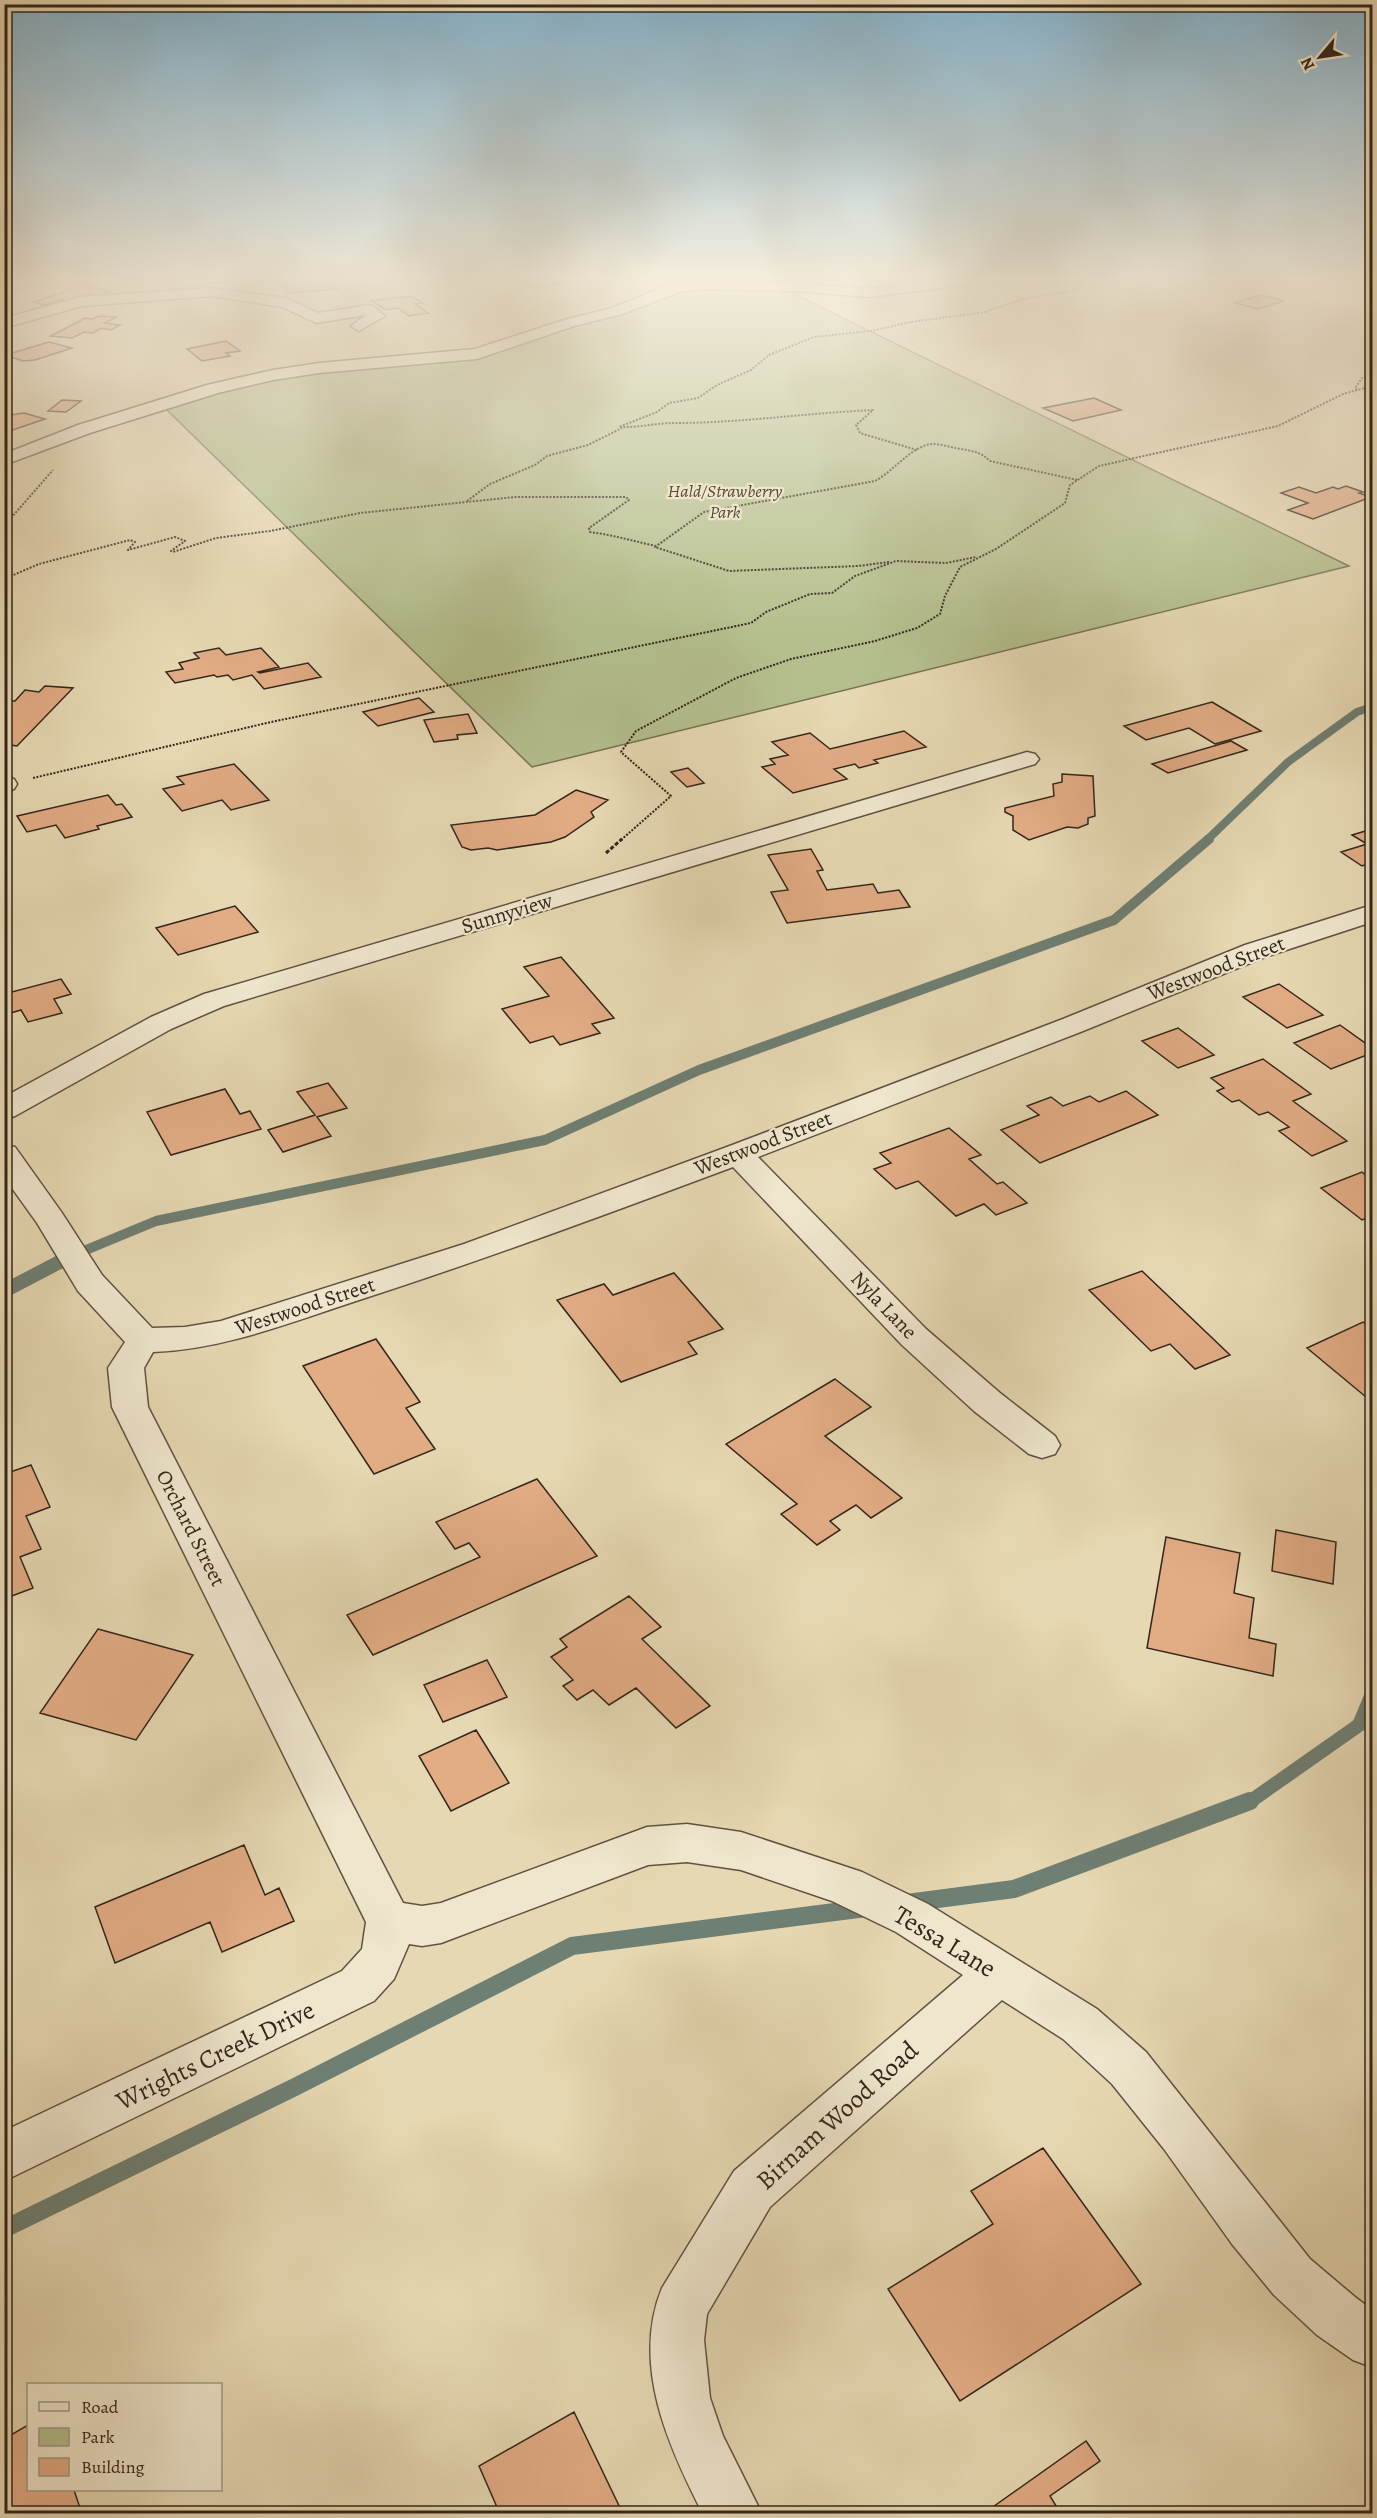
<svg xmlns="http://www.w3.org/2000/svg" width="1377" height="2518" font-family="Alegreya,serif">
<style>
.green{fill:#b4bf8d;stroke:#747254;stroke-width:1.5}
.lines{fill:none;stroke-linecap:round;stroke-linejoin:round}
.stream-far3{stroke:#6e7f73;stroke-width:8}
.stream-far2{stroke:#6e7f73;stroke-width:10}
.stream-far1{stroke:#6e7f73;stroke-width:14}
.stream{stroke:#6e7f73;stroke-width:18}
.building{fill:#e2ac85;stroke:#33261b;stroke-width:1.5}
.street-casing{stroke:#605241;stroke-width:3}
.path-far1{stroke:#33261b;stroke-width:2;stroke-dasharray:2 1.5;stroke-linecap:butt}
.path{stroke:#33261b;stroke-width:3;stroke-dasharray:4 2;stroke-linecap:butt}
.street{fill:#efe6cd;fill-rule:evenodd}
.labels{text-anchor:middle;stroke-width:4.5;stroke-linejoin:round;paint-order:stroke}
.far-park-label{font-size:18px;font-style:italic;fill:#534c38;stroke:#efe6cd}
.street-label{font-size:21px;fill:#33261b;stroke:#efe6cd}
.near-street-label{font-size:26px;fill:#33261b;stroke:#efe6cd}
</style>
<rect width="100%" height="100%" fill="#e6d8b2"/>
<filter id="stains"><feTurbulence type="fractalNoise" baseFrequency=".00333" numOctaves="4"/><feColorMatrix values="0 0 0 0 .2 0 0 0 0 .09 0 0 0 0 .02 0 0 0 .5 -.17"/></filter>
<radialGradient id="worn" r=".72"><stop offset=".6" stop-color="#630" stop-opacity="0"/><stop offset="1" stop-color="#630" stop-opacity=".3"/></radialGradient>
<path class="green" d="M744 288 788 291 1349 566 532 767 165 408 233 387 319 371 479 356 680 289Z"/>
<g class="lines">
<path class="stream-far3" d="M1207 840 1288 762 1357 712 1372 707"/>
<path class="stream-far2" d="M69 1257 156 1221 545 1140 699 1070 1114 920 1209 839"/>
<path class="stream-far1" d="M4 1291 73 1255
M1248 1803 1359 1725 1372 1694"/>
<path class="stream" d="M907 1903 1014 1889 1250 1801
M4 2229 295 2087 572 1946 866 1908"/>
</g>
<path class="building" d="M187 279H225L228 281 168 290 159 284Z
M332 279 338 289 288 293 282 284Z
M520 279H561L567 283 535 288Z
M80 284 111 292 97 296 87 294 68 301 62 300 44 305 34 302 71 290 66 288Z
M1261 295 1284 301 1258 309 1235 303Z
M399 297H413L423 303 415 304 428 313 409 316 398 308 386 310 372 301Z
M99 316 116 317 105 323 120 325 111 330 101 328 93 333 84 332 72 338 51 336 85 318 92 319Z
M226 341 240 351 226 353 230 356 202 361 187 349Z
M49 342 72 348 35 360 23 361 5 355Z
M1094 398 1121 410 1073 421 1043 408Z
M62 400 81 401 66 412 48 411Z
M24 413 45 419 4 433V416Z
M1346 486 1363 492 1359 493 1371 497 1313 519 1288 510 1308 503 1281 493 1299 487 1316 493 1333 487 1338 489Z
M219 648 226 655 261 648 279 667 258 672 260 673 308 663 321 677 264 689 252 675 233 680 228 675 217 677 214 675 175 683 166 672 183 669 179 663 199 658 194 653Z
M45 686 73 688 17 746 4 744V701H15L25 690 39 692Z
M419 698 434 712 378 726 363 712Z
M1212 702 1261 731 1215 744 1189 728 1146 740 1124 726Z
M468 714 477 733 457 735 458 739 434 742 424 720Z
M904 731 926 747 874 760 878 763 859 768 855 764 834 769 847 779 793 793 762 767 775 764 770 759 788 755 772 742 810 733 830 749Z
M1231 741 1247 750 1168 773 1152 764Z
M234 764 269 800 231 810 222 800 182 811 163 789 184 784 177 777Z
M688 768 704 783 687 787 671 772Z
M1062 774 1093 776 1095 816 1088 818V824L1078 828 1067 827 1029 840 1013 830V816L1005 812V808L1054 796 1053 784 1062 782Z
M576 790 608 800 591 812 594 817 565 837 551 842 497 850 488 848 471 850 462 847 451 825 535 815Z
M108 795 116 805 122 804 132 817 97 826 99 829 65 838 56 825 27 832 17 816Z
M1372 829V867L1367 864 1362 866 1341 852 1367 844 1352 835Z
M811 849 823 870 817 871 827 890 873 884 878 893 899 890 910 907 787 923 771 892 788 890 768 855Z
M235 906 258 932 178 955 156 928Z
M561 957 614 1018 592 1024 600 1033 560 1045 553 1036 530 1043 502 1009 549 996 524 967Z
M61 979 71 994 54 999 62 1013 28 1022 21 1010 4 1015V994Z
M1279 984 1323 1015 1287 1028 1243 997Z
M1340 1025 1372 1048V1053L1331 1069 1294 1043Z
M1178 1028 1214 1055 1178 1068 1142 1041Z
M1263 1059 1311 1094 1293 1101 1347 1141 1312 1156 1279 1131 1289 1127 1268 1112 1259 1115 1239 1100 1232 1102 1217 1091 1224 1088 1211 1078Z
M328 1083 347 1108 317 1117 331 1136 283 1152 268 1130 315 1115 297 1092Z
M225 1089 240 1114 250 1111 261 1129 171 1155 147 1112Z
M1126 1091 1158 1115 1040 1163 1001 1130 1039 1115 1027 1106 1051 1097 1063 1106 1090 1096 1099 1102Z
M949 1128 981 1155 969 1159 997 1184 1003 1182 1027 1203 996 1215 984 1204 956 1216 918 1181 896 1189 874 1169 891 1163 880 1153Z
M1362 1172 1372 1181V1216L1362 1220 1321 1188Z
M1142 1271 1230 1355 1195 1369 1170 1344 1151 1351 1089 1290Z
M674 1273 723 1329 688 1342 697 1354 621 1382 557 1300 604 1284 613 1295Z
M1363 1322 1372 1329V1402L1307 1348Z
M376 1339 420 1402 406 1408 435 1449 374 1474 303 1366Z
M835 1379 871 1407 825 1436 902 1498 871 1518 856 1505 830 1521 840 1530 817 1545 781 1514 797 1504 726 1444Z
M31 1465 50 1507 26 1516 41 1549 20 1557 33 1588 4 1599V1474Z
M537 1479 597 1556 373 1655 347 1615 480 1557 469 1543 455 1549 436 1522Z
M1276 1530 1336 1542 1333 1584 1272 1571Z
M1166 1537 1240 1553 1234 1593 1254 1598 1249 1638 1276 1644 1273 1676 1147 1648Z
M629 1596 661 1627 642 1639 710 1706 676 1728 636 1688 609 1705 593 1690 577 1700 563 1686 573 1680 551 1657 567 1647 560 1639Z
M98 1629 193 1655 136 1740 40 1713Z
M487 1660 507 1697 443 1722 424 1685Z
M476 1730 509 1783 451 1811 419 1756Z
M244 1845 265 1895 279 1888 294 1921 222 1952 210 1922 115 1963 95 1907Z
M1043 2148 1141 2284 960 2401 888 2289 993 2224 971 2191Z
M574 2412 623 2514H500L479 2466Z
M28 2425V2490H74L82 2514H4V2439Z
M1086 2441 1100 2461 1050 2496 1061 2514H983Z"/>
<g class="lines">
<g class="street-casing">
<path id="street" d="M17 279H37L4 295V285Z
M941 279H987L980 283 869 297 796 291 707 289 682 291 622 314 574 326 477 359 319 373 273 380 218 393 90 433 4 465V454L78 425 207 385 273 370 319 363 475 349 564 320 612 308 661 288 682 283 707 281 796 283 869 289Z
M213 288 286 298 318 313 369 305 374 307 385 316 359 331 351 326 366 315 316 323 282 307 213 296 82 306 4 328V318L81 297Z
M1027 752 1035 754 1039 759 1035 764 224 1006 171 1029 15 1116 4 1119V1097L151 1017 204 994Z
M4 777 14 779 17 784 14 789 4 791Z
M1372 905V922L1265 957 1083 1031 758 1157 926 1329 1000 1393 1055 1436 1060 1445 1055 1454 1042 1458 1029 1454 974 1411 902 1345 733 1167C607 1214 483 1260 356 1301 289 1323 224 1349 153 1352L144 1368 148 1407 403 1903 422 1906 441 1903 647 1827 687 1824 741 1832 862 1872 928 1904 1097 2009 1146 2052 1310 2259 1355 2297 1372 2310V2367L1353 2360 1317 2335 1274 2295 1232 2244 1164 2149 1112 2084 1063 2039 1002 2000 770 2207 707 2314 704 2340 710 2398 723 2436 762 2514H703C668 2446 631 2364 662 2288L734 2171 963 1975 896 1932 832 1901 741 1870 687 1862 648 1865 441 1943 422 1946 409 1944 394 1979 374 2001 4 2181V2131L342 1971 362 1949 366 1922 112 1407 108 1368 125 1342 78 1291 37 1223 4 1177V1145L15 1147 62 1213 102 1275 152 1328 185 1327 221 1321 464 1244 727 1147 1063 1019 1245 945Z"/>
</g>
<path class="path-far1" d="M1357 390 1355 388 1362 378 1372 377
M917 450 860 433 856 425 873 410C807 413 740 423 674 423 656 423 638 428 619 427L657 412 669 403 698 398 717 385 751 370 769 355 814 337 871 331 911 322 985 312 1026 298 1073 291 1088 283 1113 279
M467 501 490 484 535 465 547 456 588 445 622 428
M4 526 53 470
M889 562 858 566 729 571 655 547 704 512 875 481C893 472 912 445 933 444 942 444 952 448 961 449 973 451 981 452 990 461L1077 480
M4 579 39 564 130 540 135 542 128 550 175 537 185 541 171 551 173 552 216 538 270 531 360 513 515 497H626L629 500 589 528 590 532C613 535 633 541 656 546
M33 778 271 722 751 623 766 612 810 594 832 593 855 576 896 561 946 563 976 557
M621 840 671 796 621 752 636 731 736 678 791 659 875 641 917 628 940 614 945 596 960 567 996 549 1065 503 1070 485 1099 466 1278 426 1343 394 1372 386"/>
<path class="path" d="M606 853 622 839"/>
<use href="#street" class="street"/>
</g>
<linearGradient id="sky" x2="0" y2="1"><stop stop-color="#87b6d0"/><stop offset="0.44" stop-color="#f4eddc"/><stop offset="1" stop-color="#f4eddc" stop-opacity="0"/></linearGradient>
<rect width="1377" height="632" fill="url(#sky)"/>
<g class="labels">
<g class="far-park-label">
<text x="725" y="497">Hald/Strawberry<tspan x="725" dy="21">Park</tspan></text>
</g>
<g class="street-label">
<text transform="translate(507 913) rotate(-17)" y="7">Sunnyview</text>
<text transform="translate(1216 968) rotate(-21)" y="7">Westwood Street</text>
<text transform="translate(763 1143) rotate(-21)" y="7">Westwood Street</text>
<text transform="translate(884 1305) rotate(46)" y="7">Nyla Lane</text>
<text transform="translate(305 1306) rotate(-18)" y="7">Westwood Street</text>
<text transform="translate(191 1528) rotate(63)" y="7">Orchard Street</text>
</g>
<g class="near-street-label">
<text transform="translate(945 1941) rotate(31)" y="9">Tessa Lane</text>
<text transform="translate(215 2055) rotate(-26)" y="9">Wrights Creek Drive</text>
<text transform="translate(837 2115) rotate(-42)" y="9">Birnam Wood Road</text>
</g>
</g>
<rect width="1377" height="2518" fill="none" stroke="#e6d8b2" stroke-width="24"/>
<rect x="6" y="6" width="1365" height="2506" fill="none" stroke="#33261b" stroke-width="3"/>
<rect x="12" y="12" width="1353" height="2494" fill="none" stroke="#33261b" stroke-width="1.5"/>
<rect x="27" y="2383" width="195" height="108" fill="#efe6cd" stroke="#a49986" stroke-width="1.5"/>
<rect x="39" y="2402" width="30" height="9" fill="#efe6cd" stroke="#a49986" stroke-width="1.5"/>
<text x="81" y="2413" font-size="18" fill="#33261b">Road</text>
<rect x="39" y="2428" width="30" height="18" fill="#b4bf8d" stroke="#a49986" stroke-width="1.5"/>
<text x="81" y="2443" font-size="18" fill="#33261b">Park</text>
<rect x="39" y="2458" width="30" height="18" fill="#e2ac85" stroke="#a49986" stroke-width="1.5"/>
<text x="81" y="2473" font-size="18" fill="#33261b">Building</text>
<g transform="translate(1320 57) rotate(241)" stroke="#efe6cd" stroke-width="4.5" paint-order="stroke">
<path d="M0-4.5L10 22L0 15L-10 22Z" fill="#33261b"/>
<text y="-9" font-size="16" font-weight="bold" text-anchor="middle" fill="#33261b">N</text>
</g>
<rect width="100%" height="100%" filter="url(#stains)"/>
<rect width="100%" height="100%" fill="url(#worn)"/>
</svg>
